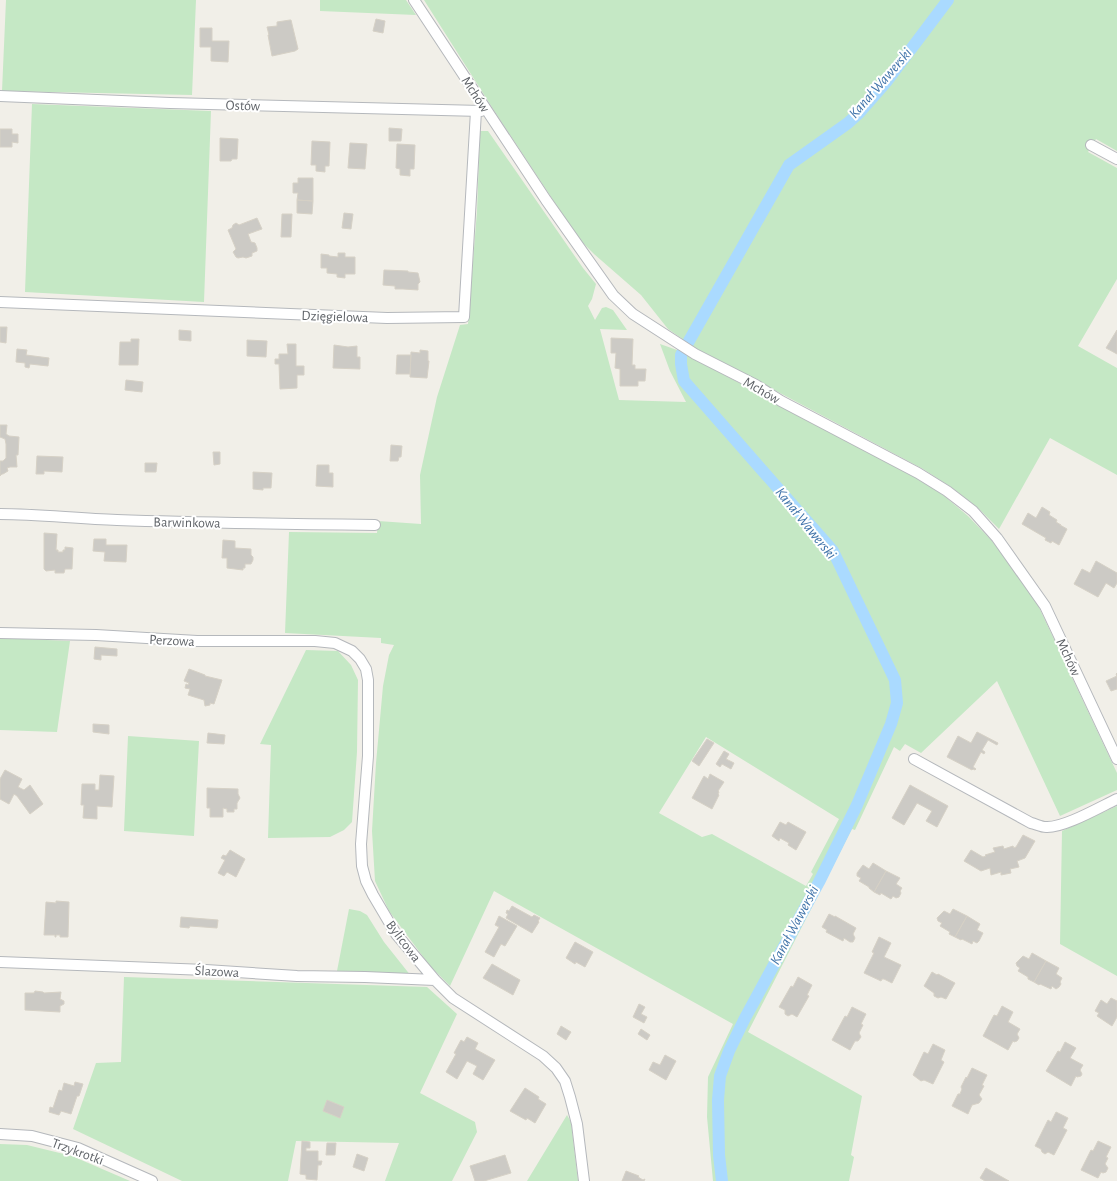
<svg xmlns="http://www.w3.org/2000/svg" width="1117" height="1181" font-family="'Alegreya Sans',sans-serif">
<style>
.green{fill:#c5e8c5;fill-rule:evenodd}
.lines{fill:none;stroke-linecap:round;stroke-linejoin:round}
.canal{stroke:#aadaff;stroke-width:12}
.building{fill:#cccac5;stroke:#d6d1c6}
.minor-casing{stroke:#b5b8bc;stroke-width:12}
.minor{stroke:#fff;stroke-width:10}
.labels{text-anchor:middle;stroke-width:4;stroke-linejoin:round;paint-order:stroke}
.street-label{font-size:14px;fill:#5f6368;stroke:#fff}
.water-label{font-size:15px;font-style:italic;fill:#4174aa;stroke:#fff}
</style>
<rect width="100%" height="100%" fill="#f1efe8"/>
<path class="green" d="M6 0H196L192 95 2 91Z
M320 0H406L416 15 320 11Z
M424 0H1117V151L1096 139 1088 152 1117 168V279L1078 346 1117 368V475L1050 438 999 529 977 507 951 487 923 469 697 349 668 329 641 295 594 254 578 238 495 112Z
M32 104 211 111 204 302 25 292Z
M480 131H488L583 268 596 284 592 299 588 306 595 320 602 308 606 307 613 310 627 330 600 329 619 400 686 402 670 371 660 344 680 351 916 478 943 495 968 516 993 542 1036 601 1117 773V790L1060 816 997 681 921 753 905 744 900 751 894 747 855 830 852 829 748 1032 862 1096 851 1155 854 1157 849 1181H713L707 1117 708 1077 733 1024 494 891 450 986 430 966 389 911 375 881 372 831 376 763 383 686 389 655 394 645 381 643V638L285 633 289 532 377 533 378 521 421 524 420 475 437 397 460 325 468 324 477 211ZM706 737 839 819 811 872 813 874 806 886 712 834 702 837 659 813Z
M0 638 70 641 57 732 0 730Z
M306 650 338 651 351 665 358 680 357 752 352 822 344 830 330 837 268 838 271 745 260 744Z
M128 736 199 741 194 836 124 831Z
M1117 806V976L1060 944 1062 831Z
M349 909 360 911 367 915 384 942 411 976 337 971Z
M124 977 427 987 457 1014 420 1093 475 1122 477 1132 452 1181H385L399 1143 296 1141 288 1181H182L73 1129 96 1063 121 1062Z
M567 1115 571 1122 578 1181H527Z
M0 1144 27 1145 72 1156 130 1181H0Z"/>
<g class="lines">
<path class="canal" d="M722 1181 719 1155 718 1100 720 1076 729 1051 745 1018 819 882 857 805 891 724 897 703 895 680 833 551 684 381 681 364V355L789 165 848 123 859 113 887 81 948 0"/>
</g>
<path class="building" d="M376 19 385 21 383 33 373 31Z
M290 20H291L298 49 295 51 272 56 268 35H269L267 27 277 26V22Z
M200 28H212V41H229L228 62 211 61V47H200Z
M389 128 402 129 401 141H389Z
M0 129H12V134H18V143L12 142V147H0Z
M220 138 238 139 237 159H232L231 161H220Z
M312 141 330 142 329 166H325V172L316 171V165H311Z
M350 143 367 144 365 169 348 168Z
M397 144 415 145 414 169H410V176L400 175V169L396 168Z
M298 178H313V201L297 200 298 193H293V183H298Z
M297 200 313 201 312 214 297 213Z
M344 213 353 214 351 229 342 228Z
M282 214H292L291 237H281Z
M257 218 262 229 248 234 251 242 255 243 257 248V251L252 253V256L246 258 243 257 238 258 236 257 233 252 236 249 228 230 232 228 233 225 236 223 239 225Z
M338 253H345V257H355V274H345V278L337 277V274L327 273V268H321V254L329 255V256L338 257Z
M384 270 408 271V272L418 273 420 282 418 284V290L403 289H395V286L383 285Z
M0 327H7L6 343 0 342Z
M179 330 191 331V341L179 340Z
M1117 330V354L1106 348Z
M611 338 633 339 632 365H635V369H646L645 381H638V386H620V369L615 368 616 353H611Z
M131 339H139L138 365H119L120 342H131Z
M247 340 267 341 266 357 247 356Z
M287 344H296V366H304V375H297V388L280 389 279 364H275V359H279V354H288Z
M334 345 348 347 357 346V357H360V369L333 368Z
M17 349 27 350 26 355 49 358 48 366 30 364 29 368 25 367V363L16 362Z
M420 350 428 351V361H429L427 378 410 377 411 352 420 353Z
M397 355H411L410 374H396Z
M126 380 143 382 142 392 125 390Z
M0 425H7L6 434 9 436 19 437 18 455H16L17 467H10L7 468 8 471 3 474H2L0 476V461H3L6 458V444L5 439 0 437Z
M391 445 402 446 401 457H399L398 461H390Z
M213 452H220V464L214 465Z
M37 456 63 457 62 472 44 471V474H36Z
M145 463H157L156 472H145Z
M317 465H329V473H333V487L316 486Z
M253 472 272 473 271 488H263V490L253 489Z
M1042 507 1050 512 1049 515 1057 520 1056 522 1061 525H1060L1067 529 1059 545 1052 541 1051 543 1045 540 1046 538 1022 524 1028 513 1036 518Z
M44 533 57 534 56 550H58V552H63V550H65V547L73 548 72 569H65L64 573H55V570L46 571 44 569Z
M94 539H106V545H127L126 562 104 561 105 552 93 551Z
M223 540 235 541V548L251 549V555L253 557V560L251 564H245V568H243V570L227 568V558H222Z
M1096 561 1117 573V583L1114 588 1106 583 1098 597 1074 584 1082 569 1090 573Z
M95 647 117 649V656L101 655V660L94 659Z
M189 669 205 675V676L222 680 214 704 210 703V705L205 706 204 700 188 695 190 689 185 688 186 684 188 685 189 683 184 681Z
M1117 673V689L1111 691 1106 681 1117 676 1116 674Z
M93 724 109 725V734L93 732Z
M977 732 998 743 997 745 988 740 982 750 985 752 984 754 981 752 973 767 976 769 975 770 973 769 972 770 947 757 958 736 971 743Z
M208 733 225 735 224 744 207 743Z
M707 739 714 743 699 766 692 761Z
M724 751 729 754 726 759 734 763 731 769 722 764 720 767 716 764Z
M5 770 22 779 18 787 24 790 30 785 43 804 30 814 17 796 14 794 9 804 0 799V779Z
M710 774 724 782 718 791 719 792 718 794 719 795 712 809 692 798 704 776 708 779Z
M100 775 114 776 112 807 97 806V819L83 818 84 805H81L82 784H95V790H99Z
M910 785 948 806 937 827 926 821 932 811 917 803 904 825 892 818Z
M207 788 238 789V794L240 798 237 803V809H234V812H227V809L223 808V817H210V808H207Z
M780 822 786 825 788 822 806 832 796 850 788 845 789 843 780 838 779 841 772 836Z
M1023 835 1035 841 1025 858 1017 861 1019 867 1010 869 1011 873 1001 875V872L991 875 990 868 981 871 964 861 971 850 983 857 986 856 985 855 995 852 993 848 1003 846 1004 849 1013 846 1014 848 1016 847Z
M230 850 245 859 236 877 227 872 224 876 218 873 225 860 221 858 223 855 226 856Z
M873 863 886 871 874 892 869 888V887L859 881 861 878 857 876V873L863 865 869 869Z
M886 871 900 878 896 884 902 888 900 891 901 893 899 897 896 898 893 896 891 899 881 893 880 895 874 892Z
M56 901 69 902 68 937H60V935H56V937H55V935H44L46 902 56 903Z
M512 906 532 917 534 915 540 918 538 921 539 922 532 933 506 918 508 914 506 913 507 910 509 911Z
M953 909 967 916 955 937 949 934 950 932 940 926 942 923 938 921 937 918 944 911 950 914Z
M829 914 835 917V916L856 928 853 934 855 938 853 942H850L844 938 843 941 826 932 827 930 822 927Z
M499 916 517 926 505 946 501 944 494 957 485 952 499 927 495 925Z
M967 916 980 924 977 930 983 933 979 941 977 943 973 941 972 944 962 939 961 940 955 937Z
M181 917 218 920 217 928 190 926 189 928 180 927Z
M879 937 891 943 884 957 901 965 892 983 884 979H882L881 981 864 973 874 953 872 952Z
M575 942 593 952 585 967 576 962 575 964 566 958Z
M1032 953 1046 961 1034 982 1028 979V977L1018 971 1020 968 1017 966 1016 963 1023 956 1029 959Z
M1046 961 1059 968 1056 974 1062 978 1060 982 1061 984 1059 987 1056 989 1052 986 1051 989 1040 984 1039 985 1034 982Z
M492 964 520 980 513 995 483 978Z
M932 972 937 975 938 974 955 983 946 999 941 997 938 998 934 996V993L924 986Z
M798 977 812 985 807 995 809 996 797 1017 792 1014 788 1016 785 1014V1010L779 1007 791 986 793 987Z
M35 991 43 992 44 993 61 992 60 999 64 1001V1004L60 1006V1012L25 1010V993H34Z
M1111 998 1117 1001V1017L1112 1026 1097 1016 1099 1013 1095 1011 1101 1000 1107 1004Z
M639 1004 645 1007 641 1014 647 1017 644 1023 633 1017Z
M1002 1006 1013 1012 1008 1022 1020 1029 1017 1034 1019 1038 1017 1041 1014 1042 1013 1041 1008 1050 983 1036 994 1015 997 1016Z
M852 1007 866 1014 861 1024 863 1025 859 1033 861 1037 858 1041H855L850 1050 832 1040 845 1016 847 1017Z
M561 1026 571 1032 566 1040 557 1034Z
M641 1029 650 1035 647 1040 638 1034Z
M467 1037 478 1043 475 1049 495 1060 483 1080 473 1074 477 1066 467 1061 457 1079 446 1072 456 1054 454 1053 461 1040 464 1042Z
M1065 1042 1076 1048 1070 1058 1083 1065 1080 1070 1082 1074 1081 1076 1077 1077 1076 1076 1071 1086 1046 1071 1058 1051 1060 1052Z
M933 1044 945 1050 941 1060 944 1062 933 1084 924 1080 921 1081 913 1075 924 1052 928 1054Z
M665 1055 676 1061 666 1080 649 1070 653 1062 660 1065Z
M972 1068 987 1075 982 1085 984 1086 979 1095 982 1099 979 1103 972 1105 968 1114 952 1106 958 1094H960L962 1089 961 1087 966 1077 967 1078Z
M75 1082 83 1084 79 1096H77L71 1114 61 1111 59 1115 49 1112 50 1107 53 1108 59 1090 62 1091 64 1083 74 1086Z
M525 1088 539 1097 538 1099 546 1104 535 1123 527 1118 526 1120 510 1111Z
M327 1100 344 1107 340 1118 323 1111Z
M1056 1112 1068 1118 1063 1128 1067 1130 1054 1155 1048 1152 1045 1154 1042 1152 1041 1149 1035 1146 1048 1120 1051 1122Z
M302 1141 310 1142V1148H306V1151H318V1161H322L321 1165H318L317 1180 306 1179V1175L300 1174Z
M1098 1141 1111 1147 1106 1157 1108 1158 1105 1164 1108 1168 1106 1172 1103 1173 1101 1172 1098 1178 1081 1170 1091 1150 1093 1151Z
M327 1143H336L335 1155H326Z
M357 1154 368 1158 364 1171 353 1167Z
M505 1155 511 1173 484 1181H475L470 1166Z
M986 1168 1009 1181H985L980 1178Z
M626 1171 639 1176 638 1177 643 1180 645 1179 644 1181H622Z"/>
<g class="lines">
<g class="minor-casing">
<path id="minor" d="M414 0 546 200 613 295 633 314 695 354 756 385 781 401 918 473 947 491 973 511 997 538 1045 606 1117 759
M0 96 170 103 481 111
M1091 145 1117 159
M0 302 387 318 464 317 476 111
M0 514C39 514 78 519 117 520 203 523 289 524 375 525
M0 633 96 635 197 641H315L335 643 352 651 360 659 366 669 368 680V756L361 844 362 866 366 881 373 895 396 934 435 980 453 998 543 1056 556 1068 565 1081 570 1097 577 1124 584 1181
M914 759 1031 823C1036 824 1041 827 1046 827 1064 828 1100 807 1117 799
M0 962 206 970 297 976 365 977 435 980
M0 1134 32 1136 78 1148 152 1181"/>
</g>
<use href="#minor" class="minor"/>
</g>
<g class="labels">
<g class="street-label">
<text transform="translate(476 94) rotate(57)" y="5">Mchów</text>
<text transform="translate(243 105) rotate(2)" y="5">Ostów</text>
<text transform="translate(335 316) rotate(2)" y="5">Dzięgielowa</text>
<text transform="translate(762 390) rotate(30)" y="5">Mchów</text>
<text transform="translate(187 522) rotate(1)" y="5">Barwinkowa</text>
<text transform="translate(172 640) rotate(3)" y="5">Perzowa</text>
<text transform="translate(1069 657) rotate(65)" y="5">Mchów</text>
<text transform="translate(404 941) rotate(53)" y="5">Bylicowa</text>
<text transform="translate(217 971) rotate(3)" y="5">Ślazowa</text>
<text transform="translate(78 1151) rotate(20)" y="5">Trzykrotki</text>
</g>
<g class="water-label">
<text transform="translate(880 83) rotate(-49)" y="5">Kanał Wawerski</text>
<text transform="translate(806 523) rotate(51)" y="5">Kanał Wawerski</text>
<text transform="translate(794 925) rotate(-62)" y="5">Kanał Wawerski</text>
</g>
</g>
</svg>
